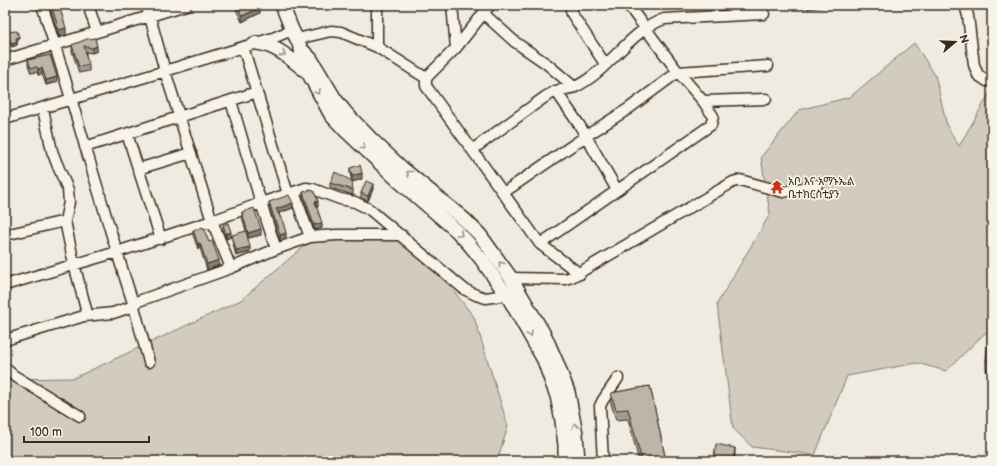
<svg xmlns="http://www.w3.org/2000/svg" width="997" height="466" font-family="'Balsamiq Sans','Noto Sans Ethiopic',sans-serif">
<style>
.green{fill:#d1cbc0;stroke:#867a6f}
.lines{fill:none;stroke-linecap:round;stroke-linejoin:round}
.minor-casing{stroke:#3b2a1e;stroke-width:13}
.major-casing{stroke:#3b2a1e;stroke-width:16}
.minor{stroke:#f7f3e8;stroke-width:10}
.major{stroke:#f7f3e8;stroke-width:13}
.wall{fill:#a39c92;stroke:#3b2a1e}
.shaded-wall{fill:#847f77;stroke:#3b2a1e}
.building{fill:#bdb5aa;stroke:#3b2a1e}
.oneway{stroke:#998e83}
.labels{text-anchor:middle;stroke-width:3.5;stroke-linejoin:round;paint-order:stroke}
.poi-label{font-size:11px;fill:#3b2a1e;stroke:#f7f3e8;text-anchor:start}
</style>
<rect width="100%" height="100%" fill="#efebe0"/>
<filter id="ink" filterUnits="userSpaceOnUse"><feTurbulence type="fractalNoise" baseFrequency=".025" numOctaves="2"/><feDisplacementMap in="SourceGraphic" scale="8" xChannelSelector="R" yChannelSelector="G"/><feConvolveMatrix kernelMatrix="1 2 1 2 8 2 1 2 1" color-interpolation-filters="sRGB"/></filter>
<g filter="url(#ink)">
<path class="green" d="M914 43 935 75 947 126 959 146 992 89V328L983 335 946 371 917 363 847 376 815 455 752 447 733 428 717 304 770 214 761 157 799 110 850 97Z
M406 230 474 317 508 426 497 461H5V379L74 378 241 300 310 241Z"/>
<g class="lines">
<g class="minor-casing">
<path id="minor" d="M42 5C74 104 101 204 133 303L231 268 212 221 261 203 231 101
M88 5 97 32
M452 5 456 48
M490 5 456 48 426 78V86L540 244 711 125 713 116 703 101 678 72 628 5
M574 5 571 10 572 14 605 64
M965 5 968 16 974 65 978 75 987 81 992 80
M483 13 515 42 547 64 574 87
M297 39 331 31 341 32 377 47 426 78
M243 47 288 194
M377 47V5
M5 60 186 5
M703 101 766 99
M5 119 165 71 273 38 292 30
M127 134 161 239
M85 147 257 92
M472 150 545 97 556 91
M138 169 191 153
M617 190 580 126 556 91C562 89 569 89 575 87 609 71 628 32 664 19L764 14
M294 192 310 237
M503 193 586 136 628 109 678 72 768 66
M5 235 65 221
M540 244 580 274
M276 249 310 237 336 235H401
M231 268 276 249 261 203 306 188 313 189 340 199 355 202 369 209 464 289 476 295 486 298 506 295
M511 278 565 279 572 277 733 182 740 180 783 192 817 185
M5 285 117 252 212 221 165 71 150 17 146 5
M133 303 149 362
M84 316 113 313 134 306
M5 340 84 316 87 313 74 264 65 221 69 202 68 190 57 164 52 151 43 109
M5 368 13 375 80 416
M603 461 600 406 603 400 618 378"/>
</g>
<g class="major-casing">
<path id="major" d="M282 5 292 30 297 39 301 49 303 63 331 115 346 131 400 182 457 231 469 244 482 260 510 300 544 360 551 380 557 396 562 421 565 445V461
M256 43C275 44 292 60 306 71
M301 49 311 59 335 99 345 112 372 140 403 169 465 220 480 235 511 278 545 336 556 361 568 392 576 434 578 461"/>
</g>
<use href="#minor" class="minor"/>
<use href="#major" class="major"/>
</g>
<path class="wall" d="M49 5H60V9L66 35 59 37Z
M234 5H258L260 13 242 22Z
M807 5H839L807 9Z
M6 32 19 40 17 41V45L12 47 6 35Z
M95 38 97 51 92 53 86 52V57L89 65V71L79 73 72 51V45Z
M50 55 57 82 46 85 42 74 38 75 37 72 31 73 28 65V60Z
M350 168 362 179 352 182 350 173Z
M330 183 353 190V195L330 188Z
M373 189 368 201 361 198V193Z
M303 192 318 207H316L322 228 314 230 303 197Z
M269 202 293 208 279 213 286 238 280 241 269 207Z
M242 212 261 235 248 238 242 217Z
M223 225 231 237 226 239 223 230Z
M193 230 209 242 219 265 207 270 200 248 198 249 193 235Z
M232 235 250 252 236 256 232 240Z
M992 317V372L986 371V361Z
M650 386 666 461H639L628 419 616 420 611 404V393Z"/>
<path class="shaded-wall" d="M10 7V12L5 13V8Z
M260 8V13L242 22V16Z
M66 28V35L59 37V30Z
M19 37V40L16 41V38Z
M17 42V45L12 47V44Z
M97 46V51L92 53V48Z
M42 68V74L38 75V69Z
M57 77V82L46 85V80Z
M362 173V179L352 182V176Z
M373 184V189L368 201V196Z
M318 201V207L315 208V202Z
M293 203V208L276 214V209Z
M322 223V228L314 230V225Z
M261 229V235L248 238V233Z
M231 232V237L226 239V234Z
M286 233V238L280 241V235Z
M200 243V248L198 249V244Z
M250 247V252L236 256V250Z
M219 260V265L207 270V264Z
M735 448V455L734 461H733Z"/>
<path class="building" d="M5 5H9L10 7 5 8Z
M51 5H59L66 28 59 30Z
M237 5H258L260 8 242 16Z
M17 31 19 37 16 38 17 42 12 44 6 32Z
M95 38 97 46 92 48 84 46 86 52 85 53 89 65 79 67 72 45 87 39Z
M50 55 57 77 46 80 42 68 38 69 37 67 31 68 28 60Z
M360 165 362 173 352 176 350 168Z
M335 172 352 181 353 190 330 183Z
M366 181 373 184 368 196 361 193Z
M310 190 314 191 318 201 315 202 322 223 314 225 303 192Z
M289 195 293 203 276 209 283 222 286 233 280 235 269 202Z
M254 208 261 229 248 233 242 212Z
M228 223 231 232 226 234 223 225Z
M203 227 209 242 212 241 219 260 207 264 200 243 198 244 193 230Z
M246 231 250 247 236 250 232 235Z
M989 317H992V362L986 361Z
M650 386 666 461H642L628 409 616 410 611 393Z
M716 444 735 448 733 461H713Z"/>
<defs><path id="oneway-chevron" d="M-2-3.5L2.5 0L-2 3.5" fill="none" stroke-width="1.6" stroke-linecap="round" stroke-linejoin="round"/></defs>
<g class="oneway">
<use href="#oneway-chevron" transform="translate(283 54) rotate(30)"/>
<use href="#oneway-chevron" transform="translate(318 92) rotate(60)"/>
<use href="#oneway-chevron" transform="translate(363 147) rotate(43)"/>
<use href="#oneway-chevron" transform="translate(409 173) rotate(-141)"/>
<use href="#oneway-chevron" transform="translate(460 234) rotate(45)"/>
<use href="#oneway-chevron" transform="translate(501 264) rotate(-126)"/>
<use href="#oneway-chevron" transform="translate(530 334) rotate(62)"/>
<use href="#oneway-chevron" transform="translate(575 426) rotate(-99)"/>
</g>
</g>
<defs>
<g id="temple-bare" transform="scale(1.08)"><path d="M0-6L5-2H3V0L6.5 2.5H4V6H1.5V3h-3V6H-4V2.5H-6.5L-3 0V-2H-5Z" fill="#c8321e" stroke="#f7f3e8" stroke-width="2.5" paint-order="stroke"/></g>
</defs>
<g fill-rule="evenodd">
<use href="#temple-bare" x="777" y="187"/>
</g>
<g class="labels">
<g class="poi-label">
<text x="788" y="185">አቦ እና አማኑኤል<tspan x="788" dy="13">ቤተክርስቲያን</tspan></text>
</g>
</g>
<rect width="997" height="466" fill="none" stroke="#f7f3e8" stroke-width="20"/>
<rect x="10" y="10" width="977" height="446" fill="none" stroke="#3b2a1e" stroke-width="1.5" filter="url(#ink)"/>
<g transform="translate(955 42) rotate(71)" stroke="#f7f3e8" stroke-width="3" paint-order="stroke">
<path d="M0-3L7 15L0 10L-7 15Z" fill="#3b2a1e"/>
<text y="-6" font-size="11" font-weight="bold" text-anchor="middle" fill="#3b2a1e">N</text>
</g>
<path d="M24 436v6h125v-6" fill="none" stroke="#3b2a1e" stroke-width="2"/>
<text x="30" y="436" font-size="12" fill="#3b2a1e" stroke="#f7f3e8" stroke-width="3" paint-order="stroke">100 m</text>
</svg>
